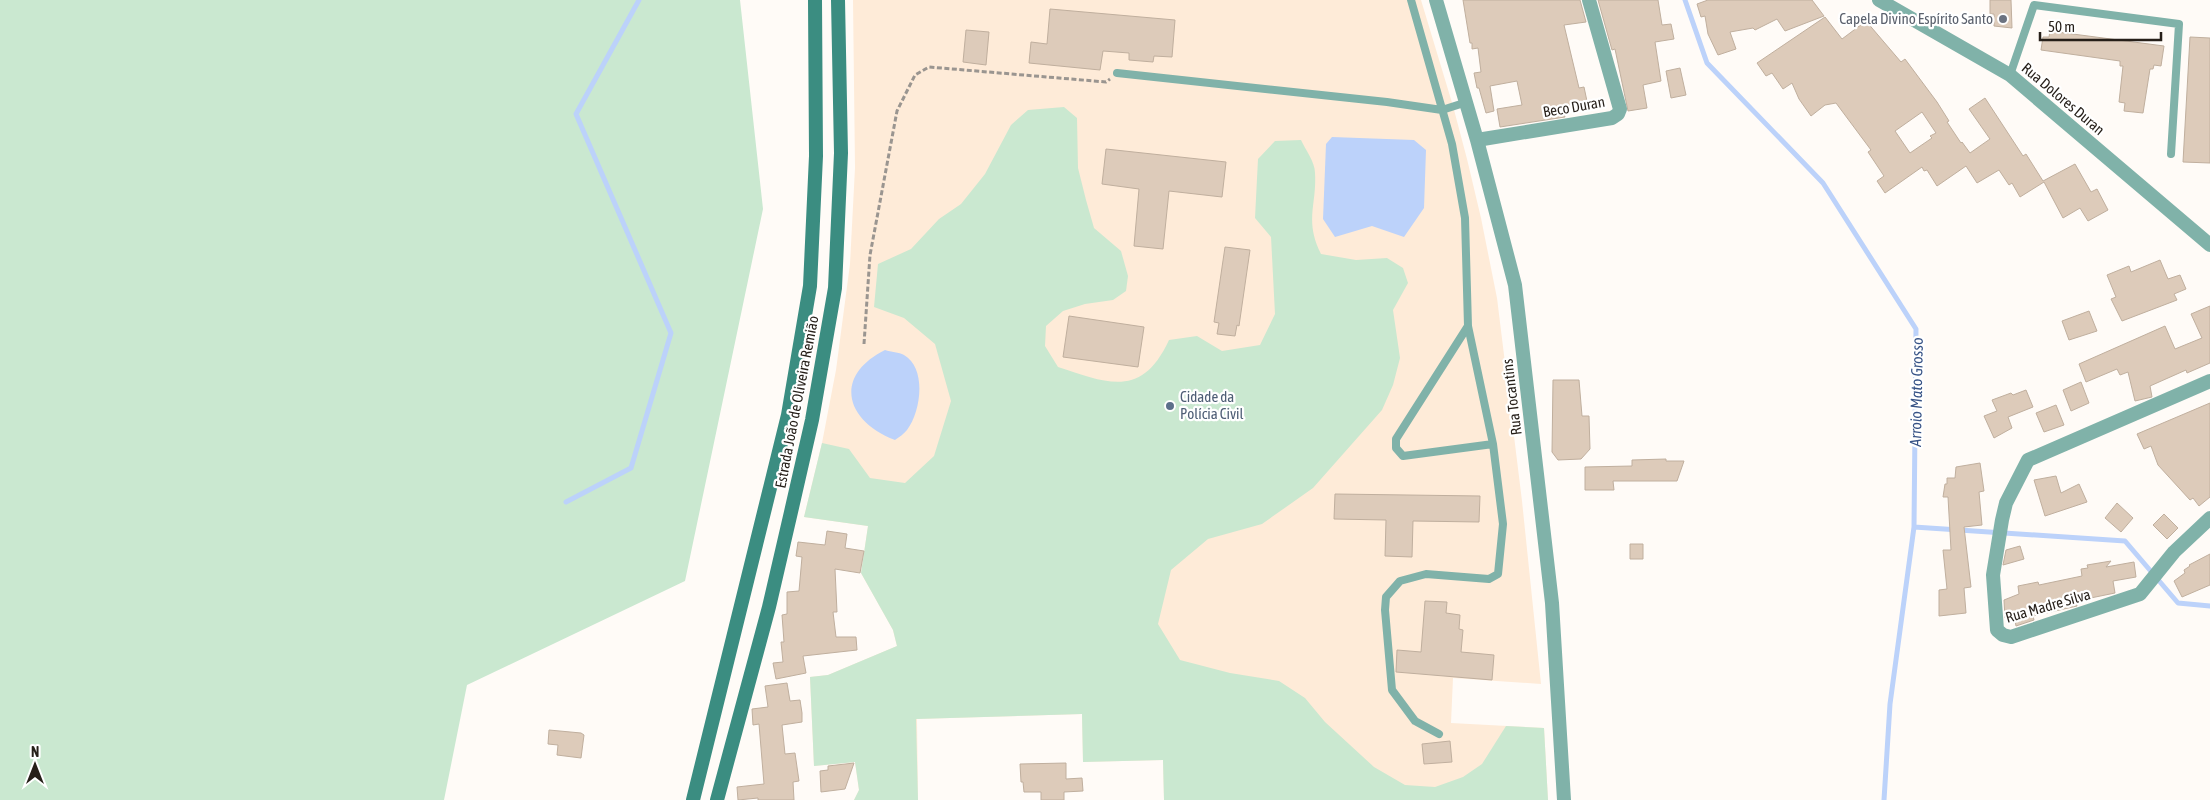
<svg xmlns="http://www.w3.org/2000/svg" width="2210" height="800" font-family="'Asap Condensed',sans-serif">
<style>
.built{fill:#feebd8}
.green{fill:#cae8d0}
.water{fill:#bcd2fa}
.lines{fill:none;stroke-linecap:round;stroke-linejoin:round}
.stream{stroke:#bcd2fa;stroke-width:5}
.building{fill:#ddcbba;stroke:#c0af9e;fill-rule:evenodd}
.path{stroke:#9a9590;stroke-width:3;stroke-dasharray:5 2.5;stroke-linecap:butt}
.service{stroke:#80b2a9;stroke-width:8}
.minor{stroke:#80b2a9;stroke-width:14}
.tertiary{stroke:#80b2a9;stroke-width:14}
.secondary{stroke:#3b8d81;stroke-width:14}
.worship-dot{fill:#6b7280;stroke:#fff;stroke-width:2}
.service-dot{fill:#5c6f8a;stroke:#fff;stroke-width:2}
.labels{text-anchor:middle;stroke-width:4.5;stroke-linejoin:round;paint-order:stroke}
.worship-label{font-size:15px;fill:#5b616d;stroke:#fff;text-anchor:end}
.street-label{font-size:15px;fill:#261f19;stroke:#fff}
.service-label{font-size:15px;fill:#4e5e75;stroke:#fff;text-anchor:start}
.water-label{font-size:16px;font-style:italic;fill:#375386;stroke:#fff}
</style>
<rect width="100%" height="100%" fill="#fffbf7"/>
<path class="built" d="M853 0H1421L1453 106 1467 159 1481 218 1497 298 1522 501 1541 684 1453 678 1451 723 1544 728 1548 800H1164L1163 760 1083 762 1082 714 917 719 918 800H854L859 790 855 762 814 766 810 677 828 675 897 646 893 630 861 573 868 526 804 517 822 443 836 370 850 264 855 168Z"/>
<path class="green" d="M0 0H740L763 209 685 581 467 685 444 800H0Z
M1064 107 1077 118 1078 168 1086 200 1094 228 1121 251 1128 276 1126 291 1113 300 1085 304 1063 311 1046 326 1045 346 1058 367C1109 384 1142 398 1169 340L1197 336 1222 351 1260 345 1275 314 1271 237 1255 218 1258 159 1275 141 1301 140C1305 149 1315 162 1315 173 1317 205 1304 220 1321 254L1356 260 1387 258 1403 268 1408 283 1393 310 1400 358 1393 385 1382 410 1313 488 1262 524 1208 539 1171 570 1158 624 1180 660 1230 673 1279 681 1305 698 1325 722 1374 767 1405 785 1435 787 1463 777 1482 764 1506 726 1544 728 1548 800H1164L1163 760 1083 762 1082 714 916 719 918 800H854L859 790 855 762 814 766 810 677 828 675 897 646 893 630 861 573 868 526 804 517 822 443 849 449 870 478 905 483 934 456 951 401 935 344 904 318 874 307 878 264 911 249 939 219 961 204 985 174 1011 125 1028 110Z"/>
<path class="water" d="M1332 137 1414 140 1426 150 1424 208 1404 237 1372 226 1335 237 1323 219 1326 144Z
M885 350C891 352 899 352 904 355 927 368 921 412 907 430 904 434 899 437 895 440 845 421 833 376 885 350Z"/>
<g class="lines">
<path class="stream" d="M1685 0 1707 63 1823 183 1916 329 1914 527 1890 704 1884 800
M566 502 631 468 671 333 576 114 639 0
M1914 527 2125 541 2178 603 2210 606"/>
</g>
<path class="building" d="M1463 0H1580L1586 22 1564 25 1579 88 1584 87 1588 106 1563 110 1565 117 1500 127 1497 109 1522 105 1517 81 1490 86 1494 111 1486 113 1479 88H1477L1474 73 1481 72 1478 48 1472 49V43H1470Z
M1598 0H1658L1662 25 1671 24 1674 39 1655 42 1661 81 1643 85 1647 108 1628 111 1615 49 1612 50Z
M1708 0H1812L1824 16 1785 31 1777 19 1755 30 1753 28 1730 32 1736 49 1718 55 1708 34 1705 16 1701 17 1697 4Z
M1990 0H2011L2012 28 1994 26V14H1990Z
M1050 9 1175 20 1172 57 1154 56 1153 62 1129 60V53L1103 51 1100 70 1029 63 1031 42 1047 44Z
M1825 17 1842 39 1866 21 1901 62 1905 59 1937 102 1949 121 1947 122 1961 143 1962 142 1970 153 1990 139 1969 109 1985 98 2023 156 2026 154 2043 181 2075 164 2091 192 2097 189 2108 210 2088 221 2080 208 2063 218 2044 182 2020 197 2012 183 2009 185 1999 170 1977 183 1966 166 1937 186 1927 170 1924 171 1922 167 1885 193 1877 181 1884 176 1868 152 1871 150 1836 103 1825 105 1811 116 1799 99 1792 83 1783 89 1772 73 1766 76 1757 63ZM1922 112 1936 133 1930 136 1932 138 1910 153 1895 131Z
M966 30 989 32 986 65 963 62Z
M2050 31 2164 46 2161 66 2154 65 2153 69H2150L2143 113 2124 111 2125 103 2119 102 2123 66H2120V61L2041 50 2043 37H2049Z
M2190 37 2210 38V163L2183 162Z
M1680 68 1686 95 1671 98 1666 71Z
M1106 149 1226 162 1222 197 1169 191 1163 249 1134 246 1139 189 1102 184Z
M1225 247 1250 250 1239 326 1237 325 1235 336 1217 334 1219 323 1214 322Z
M2160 260 2168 279 2180 275 2186 289 2174 294 2177 300 2122 321 2111 299 2116 297 2107 275 2129 266 2131 272Z
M2210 306V363L2187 373 2186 370 2150 386 2152 397 2135 401 2128 372 2120 375 2117 369 2086 382 2079 364 2165 326 2175 349 2202 338 2191 314Z
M2089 311 2097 331 2069 340 2062 321Z
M1069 316 1144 327 1138 367 1063 357Z
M1553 380H1579L1582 416H1589L1590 449 1581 459 1558 460 1552 452Z
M2081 382 2089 403 2071 411 2063 390Z
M2026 390 2033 407 2008 417 2012 428 1994 438 1984 416 1997 411 1992 400 2011 393 2013 395Z
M2210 403V497L2199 506 2193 498 2190 500 2158 465 2151 446 2144 449 2137 434Z
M2056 405 2064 425 2044 432 2036 413Z
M1666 459V461H1684L1677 481H1613L1614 490H1585V467L1632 466V460Z
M1980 463 1984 491 1979 492 1982 525 1964 527 1971 587 1964 588 1966 613 1939 616V590L1947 589 1943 550H1951L1948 497H1943L1945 484H1947V478H1955L1956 467Z
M2056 476 2061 493 2079 484 2087 502 2045 516 2034 480Z
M1335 494 1480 496 1479 522 1413 521 1412 557 1385 556 1386 520 1334 519Z
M2117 503 2133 518 2121 532 2105 518Z
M2164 514 2178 528 2167 539 2153 525Z
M827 531 847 534 845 548 864 551 860 573 835 569 837 612H833L836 637H856L857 650 803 656 806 673 776 679 773 663 783 662 781 642H784L782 615 787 614V592L799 591 802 557 796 556 798 542 825 545Z
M1630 544H1643V559H1630Z
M2020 546 2024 559 2003 565 2006 550Z
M2210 554V585L2182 597 2174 581 2185 573 2184 570 2190 566 2189 565Z
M2111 561 2106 567 2134 562 2136 577 2113 581 2115 593 2076 601 2077 606 2033 616 2034 620 2016 626 2014 616 2005 618 2004 600 2019 594 2018 586 2038 582 2039 585 2082 576 2081 569 2088 568 2087 565Z
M1425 601 1447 602 1446 613 1460 615 1459 629 1463 630 1461 652 1494 655 1492 680 1396 672 1397 650 1421 652Z
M787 683 790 701 800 700 802 713V722L782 725 785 754 795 753 799 781 793 782 794 800H758V798L738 800 737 787 764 784 759 724 753 725 752 709 768 707 765 686Z
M549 730 581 733 584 735 581 758 557 755 558 745 548 744Z
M1450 741 1452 762 1424 764 1422 744Z
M854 763 845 789 821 792 820 771 828 770V766Z
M1066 763V779L1082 778 1083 791 1064 792V800H1041V792H1024L1023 782H1021L1020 764Z"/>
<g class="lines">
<path class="path" d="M864 344 870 255 897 111 915 75 929 67 1106 82 1110 79"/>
<path class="service" d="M1411 0 1452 144 1465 218 1468 326 1396 439V448L1403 456 1493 444 1503 524 1498 574 1489 579 1426 574 1400 581 1386 597 1385 610 1392 690 1415 721 1439 734
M1117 73 1387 102 1442 110 1467 102
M2010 75 2034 5 2179 24 2171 154
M1468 326 1493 444"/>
<path class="minor" d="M1436 0 1477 140 1515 285 1552 603 1564 800
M1477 140 1612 118 1618 114 1620 109 1589 0
M2210 381 2028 460 2006 503 2002 520 1993 575 1997 630 2003 635 2011 637 2140 594 2174 552 2210 518"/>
<path class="tertiary" d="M1879 0 2010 75 2210 245"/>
<path class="secondary" d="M693 800 788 415 810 286 816 156 815 0
M717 800 769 607 791 512 812 420 835 288 841 153 838 0"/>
</g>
<circle class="worship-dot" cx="2003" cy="19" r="5"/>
<circle class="service-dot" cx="1170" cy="406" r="5"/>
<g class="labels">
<g class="worship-label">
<text x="1993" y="24">Capela Divino Espírito Santo</text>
</g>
<g class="street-label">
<text transform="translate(2063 99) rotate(40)" y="5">Rua Dolores Duran</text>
<text transform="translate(1574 107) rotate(-10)" y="5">Beco Duran</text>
<text transform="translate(1512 397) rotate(-97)" y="5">Rua Tocantins</text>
<text transform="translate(797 402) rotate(-79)" y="5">Estrada João de Oliveira Remião</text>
<text transform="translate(2048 606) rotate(-16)" y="5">Rua Madre Silva</text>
</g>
<g class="service-label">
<text x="1180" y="402">Cidade da<tspan x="1180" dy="17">Polícia Civil</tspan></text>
</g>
<g class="water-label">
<text transform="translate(1916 392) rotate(-89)" y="6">Arroio Mato Grosso</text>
</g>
</g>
<g transform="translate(35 765)" stroke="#ffffff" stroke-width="4" paint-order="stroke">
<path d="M0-4L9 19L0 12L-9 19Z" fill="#261f19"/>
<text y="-8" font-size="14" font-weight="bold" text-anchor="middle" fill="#261f19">N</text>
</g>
<path d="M2040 32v8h121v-8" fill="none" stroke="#261f19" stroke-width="2.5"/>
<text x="2048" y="32" font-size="15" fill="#261f19" stroke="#ffffff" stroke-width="4" paint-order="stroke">50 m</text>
</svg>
